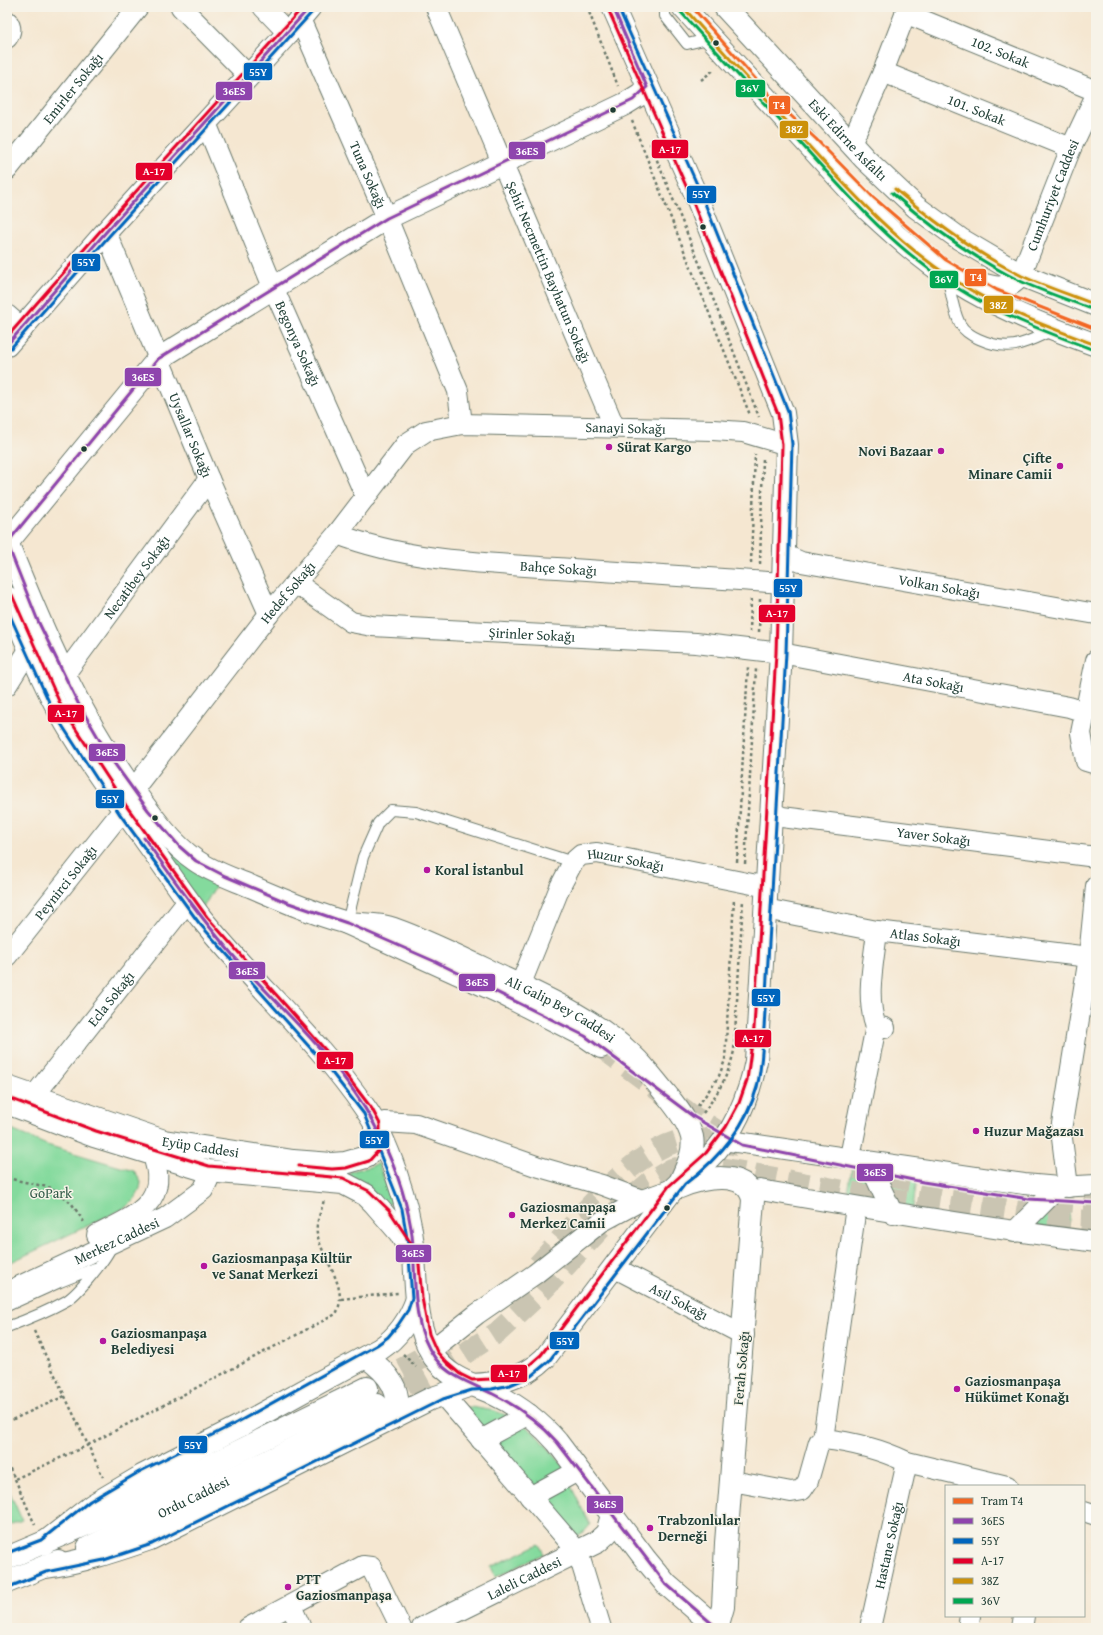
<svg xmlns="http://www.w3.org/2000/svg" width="1103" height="1635" font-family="'Gentium Book Plus',serif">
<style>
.green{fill:#84da9d;stroke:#528c68}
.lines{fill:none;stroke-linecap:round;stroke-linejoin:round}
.primary-tunnel{stroke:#cac5b2;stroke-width:22;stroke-dasharray:22 11;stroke-linecap:butt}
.lane-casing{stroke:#6a786b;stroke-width:12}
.street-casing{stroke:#6a786b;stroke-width:22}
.secondary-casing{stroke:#6a786b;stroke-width:24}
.primary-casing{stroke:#6a786b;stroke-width:24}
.path{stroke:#6a786b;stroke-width:2.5;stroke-dasharray:3 3;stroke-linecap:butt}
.lane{stroke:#fff;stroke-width:10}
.street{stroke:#fff;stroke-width:20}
.secondary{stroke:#fff;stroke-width:22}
.primary{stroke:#fff;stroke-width:22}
.bus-1-casing{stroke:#f7f3e8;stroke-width:6}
.bus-2-casing{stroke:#f7f3e8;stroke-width:6}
.bus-3-casing{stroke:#f7f3e8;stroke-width:6}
.bus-4-casing{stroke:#f7f3e8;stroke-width:6}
.bus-5-casing{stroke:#f7f3e8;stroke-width:6}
.bus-1{stroke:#8e44ad;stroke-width:3}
.bus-2{stroke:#0065bd;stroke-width:3}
.bus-3{stroke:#e4002b;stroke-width:3}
.bus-4{stroke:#cc910a;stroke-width:3}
.bus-5{stroke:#00a651;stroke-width:3}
.tram-1-casing{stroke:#f7f3e8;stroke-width:6}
.tram-1{stroke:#f26522;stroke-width:3}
.bus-dot{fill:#1f3d34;stroke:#f7f3e8;stroke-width:1.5}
.poi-dot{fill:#b5179e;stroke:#f7f3e8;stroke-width:1.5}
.labels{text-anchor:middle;stroke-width:3;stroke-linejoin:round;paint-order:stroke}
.street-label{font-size:14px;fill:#1f3d34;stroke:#f7f3e8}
.poi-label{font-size:14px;font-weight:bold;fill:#1f3d34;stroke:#f7f3e8;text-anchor:start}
.park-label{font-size:14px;fill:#335c49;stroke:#f7f3e8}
.line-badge{stroke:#f7f3e8;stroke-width:1.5}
.badge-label{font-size:11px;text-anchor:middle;font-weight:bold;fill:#fff}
</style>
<rect width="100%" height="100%" fill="#f7f3e8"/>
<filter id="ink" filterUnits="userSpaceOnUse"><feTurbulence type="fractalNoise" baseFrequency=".025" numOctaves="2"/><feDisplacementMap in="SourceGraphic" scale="8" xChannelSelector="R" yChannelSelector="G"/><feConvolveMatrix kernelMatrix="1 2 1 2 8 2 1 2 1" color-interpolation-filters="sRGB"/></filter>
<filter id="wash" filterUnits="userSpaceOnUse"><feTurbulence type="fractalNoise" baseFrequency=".012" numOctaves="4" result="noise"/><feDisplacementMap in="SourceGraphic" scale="16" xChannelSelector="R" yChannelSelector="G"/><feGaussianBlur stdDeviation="0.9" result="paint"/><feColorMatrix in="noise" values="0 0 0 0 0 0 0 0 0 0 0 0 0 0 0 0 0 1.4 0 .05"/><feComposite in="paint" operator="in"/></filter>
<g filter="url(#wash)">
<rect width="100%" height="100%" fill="#f5e7d1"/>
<path class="green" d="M156 842 219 880 203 908Z
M7 1128 47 1145 134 1171 141 1182C140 1194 134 1202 123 1209L7 1264Z
M378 1163 393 1202 387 1205 347 1178 351 1171 370 1167Z
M852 1169 867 1172 883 1204 847 1198Z
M882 1172 917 1178 913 1208 898 1205Z
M1057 1199 1072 1201 1067 1232 1031 1225Z
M471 1407 495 1411 511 1417 480 1435 458 1408Z
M523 1424 538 1436 566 1469 531 1490 491 1443Z
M570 1484 590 1525 584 1532 570 1540 537 1500Z
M7 1486 22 1520 7 1526Z
M539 1544 544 1554 496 1577 491 1567Z"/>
</g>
<g filter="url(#ink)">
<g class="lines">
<path class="primary-tunnel" d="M601 1047 694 1117 734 1141
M856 1168 923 1182 1029 1199 1096 1203
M538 1265C576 1224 627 1152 683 1140 698 1137 723 1142 738 1145
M372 1385 418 1360 447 1340
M379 1404 433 1374 498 1332 541 1292 619 1209 649 1183 672 1169 692 1165 721 1168 865 1195 1031 1219 1096 1221"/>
<g class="lane-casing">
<path id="lane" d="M665 7V16L687 44 712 38
M948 279C951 294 953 310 960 324 964 331 972 336 979 339 1010 353 1025 343 1053 330
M347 923 363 857 378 823 391 810 416 812 573 862
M7 1306 60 1282 95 1268
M7 1327C26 1320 48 1311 66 1301 78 1294 108 1257 112 1245"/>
</g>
<g class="street-casing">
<g id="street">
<path d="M181 7 249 76"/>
<path d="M263 7 288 33"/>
<path id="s1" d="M436 7 614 426"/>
<path id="s2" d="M905 13 1096 91"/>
<path id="s3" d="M300 19 387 218 458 391 462 424"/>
<path d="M7 21C12 28 11 32 7 38"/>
<path id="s4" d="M883 72 1071 148"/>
<path id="s5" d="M206 123 273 287 366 497"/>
<path d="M851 144 883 72 908 7"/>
<path id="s6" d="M7 170 138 7"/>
<path id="s7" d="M106 232 209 479 269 614"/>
<path id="s8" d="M1021 275 1071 148 1096 95"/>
<path d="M7 315 23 329"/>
<path id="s9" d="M337 534C407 561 483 563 557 568 633 573 708 578 784 583"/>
<path id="s10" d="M785 555 801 562 1096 614"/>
<path id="s11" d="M296 583 351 622 372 626 696 643 781 653 1069 707 1085 712"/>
<path d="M1096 660 1081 733 1086 761 1096 764"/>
<path id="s12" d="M64 675 209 479"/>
<path d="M7 685 30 648"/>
<path id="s13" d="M133 790 269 614 337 534 406 444 426 431 462 424 713 430 743 432 787 445"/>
<path id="s14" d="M772 812 782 817 1096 857"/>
<path id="s15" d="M765 909 877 931 1089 957"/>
<path d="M877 931C874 961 865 997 876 1026L885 1028"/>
<path id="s16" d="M7 956 123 810"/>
<path id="s17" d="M520 986 560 887 573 862 581 855 597 853 767 887"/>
<path id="s18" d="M34 1096 188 901"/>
<path d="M384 1122 416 1124 536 1166 602 1185 642 1200"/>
<path d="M723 1140 1024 1184 1059 1187 1096 1185"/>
<path d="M850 1157 876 1026"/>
<path d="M868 1161 893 1214"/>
<path d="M1068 1187 1061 1130 1089 957 1096 886"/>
<path d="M752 1192 760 1190C872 1209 984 1228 1096 1242"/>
<path d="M1014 1232 1059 1187"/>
<path d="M97 1235C133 1217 172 1202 152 1154"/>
<path id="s19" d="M615 1268 744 1335"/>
<path id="s20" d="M7 1292 165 1218 203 1190 208 1180V1171"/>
<path d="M439 1344 477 1314 535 1274 601 1222 642 1200 673 1189"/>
<path d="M449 1402 578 1552 601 1628"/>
<path d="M823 1439 856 1207"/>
<path d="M823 1439C852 1442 882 1450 907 1462L1007 1486"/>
<path d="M481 1440 529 1414"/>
<path d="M732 1481 791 1492 802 1490 808 1481 819 1442 823 1439"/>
<path d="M530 1497 572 1474"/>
<path d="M1084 1511 1096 1515"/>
<path d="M291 1606 301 1628"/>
<path d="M248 1628 363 1566 371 1567 401 1628"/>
<path id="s21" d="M870 1628 907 1462"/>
<path d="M968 1628 970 1616"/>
<path d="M1022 1628 1024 1616"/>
</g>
</g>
<g class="secondary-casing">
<g id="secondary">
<path d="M7 345 106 232 288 33 310 7"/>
<path id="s22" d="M7 542C43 632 80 719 138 797 154 819 172 844 195 860 212 872 231 878 250 886 280 899 312 913 344 922 360 926 376 922 394 929 428 941 462 958 495 974 542 996 595 1019 633 1056 645 1067 655 1081 666 1094 676 1107 688 1121 692 1137 695 1152 687 1166 681 1180"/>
<path d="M7 543 158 359 387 218 625 104 641 94 647 87"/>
<path d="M7 597C24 635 39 675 59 711 84 757 116 799 146 841 165 867 182 893 201 918 253 983 318 1039 365 1108 388 1140 409 1206 413 1245 417 1281 413 1324 434 1357 448 1377 469 1383 490 1392 516 1404 538 1420 557 1442L646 1560 666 1584 717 1628"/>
<path id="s23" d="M7 1087 164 1141 293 1161 332 1164 345 1163 366 1157 373 1149 375 1137V1125"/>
<path d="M7 1103 94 1136 208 1171 343 1183 366 1195 374 1203 400 1233 411 1252"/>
<path d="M680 1187C702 1178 748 1168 753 1200L726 1543 723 1607 717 1628"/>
<path d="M471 1385C499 1384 524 1378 545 1358L673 1189C683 1178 695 1171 706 1161 733 1136 749 1097 756 1061L781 653 787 445 783 413 695 193 613 7"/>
<path id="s24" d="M423 1628 597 1542 607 1533 612 1515"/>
</g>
</g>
<g class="primary-casing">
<g id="primary">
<path d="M683 7 869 211C900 240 933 269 970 290 1010 313 1053 329 1096 345"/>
<path id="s25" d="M725 7 865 159 916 207 960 239 1021 275 1096 305"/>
<path d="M969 281C991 286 1004 295 1021 275"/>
<path d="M347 923 499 992 585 1036 601 1047"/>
<path d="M366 1357C386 1371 407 1393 392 1418"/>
<path d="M43 1544 93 1505 142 1476 238 1427 380 1349C398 1337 410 1319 417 1299"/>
<path id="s26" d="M88 1548 274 1458 377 1405"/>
<path d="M7 1558 113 1513 367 1388"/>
<path d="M45 1567C82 1562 115 1551 150 1539L430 1399 471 1385"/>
<path d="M7 1582 58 1561"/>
</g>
</g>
<path class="path" d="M587 7 618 86
M701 80 715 69
M632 121 750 415
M650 143 700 265 759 417
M751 563 755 454
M760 564 763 457
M750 632 751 599
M759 632 760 599
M737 862 748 667
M745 864 756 669
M698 1106 719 1076 725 1060 734 899
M703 1113C719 1092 728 1076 734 1051L743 900
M7 1178 52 1188 72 1204 84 1222
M341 1299 398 1293
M34 1331 88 1445 336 1314C350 1287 322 1260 317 1233 315 1224 322 1209 324 1200
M403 1354 416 1367
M7 1422 65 1396
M7 1463 15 1479 88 1445 103 1477
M15 1479 35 1525"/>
<use href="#lane" class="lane"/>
<use href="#street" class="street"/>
<use href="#secondary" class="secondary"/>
<use href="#primary" class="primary"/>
<g class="bus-1-casing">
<path id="bus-1" d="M613 7 647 87 633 100 387 218 158 359 7 543 38 621 78 703 109 756 148 810 180 847 196 861 225 876 286 902 347 923 436 962 585 1036 694 1117 742 1145 923 1182 1029 1199 1096 1203
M7 345 106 232 310 7
M144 838C174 880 203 921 237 960 282 1010 342 1063 374 1124 391 1156 405 1192 411 1228 418 1270 408 1321 435 1358 449 1377 473 1384 493 1394 517 1406 539 1422 557 1442L666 1584 717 1628"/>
</g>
<g class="bus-2-casing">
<path id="bus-2" d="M11 348 110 235 314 10
M7 609 54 713 119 813 199 923 329 1069 364 1114 402 1209 408 1244 412 1298 408 1310 398 1325 388 1337 377 1345 236 1423 139 1472 90 1501 41 1540 7 1553
M9 1587 46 1572 104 1560 152 1544 443 1399 472 1390 492 1389 510 1385 531 1376 549 1361 685 1184C718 1159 746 1127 757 1087 762 1068 762 1048 764 1028L786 653 792 444 788 411 700 191 618 7"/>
</g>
<g class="bus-3-casing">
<path id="bus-3" d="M7 337 102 229 303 7
M12 595 62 708 127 807 207 917 337 1063 372 1109 380 1124V1137L378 1151 369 1161 346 1168 332 1169 299 1166
M9 1098 96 1131 209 1166 343 1178 369 1191 389 1210 418 1254 422 1298 429 1334 437 1352 447 1363 460 1374 472 1380 490 1379 526 1368 541 1355 669 1186 706 1153 726 1127 739 1103 747 1080 754 1028 776 653 782 445 778 414 690 195 608 9"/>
</g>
<g class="bus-4-casing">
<path id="bus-4" d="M683 7C724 53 766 98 807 144 853 194 898 244 956 281 999 309 1048 327 1096 345
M895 189C934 222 975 253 1022 276 1046 287 1071 295 1096 305"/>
</g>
<g class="bus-5-casing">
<path id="bus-5" d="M679 10C721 57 764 103 806 149 851 199 896 250 954 286 998 314 1046 332 1094 350
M892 193C931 227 973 258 1020 281 1044 292 1069 300 1094 310"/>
</g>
<use href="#bus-1" class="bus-1"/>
<use href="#bus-2" class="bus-2"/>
<use href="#bus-3" class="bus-3"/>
<use href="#bus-4" class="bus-4"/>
<use href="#bus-5" class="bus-5"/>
<g class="tram-1-casing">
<path id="tram-1" d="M692 7 775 101 816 139 873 197 946 260 997 290 1096 329"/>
</g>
<use href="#tram-1" class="tram-1"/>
</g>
</g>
<g class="bus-dot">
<circle cx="716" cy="43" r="3.5"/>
<circle cx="613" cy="110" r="3.5"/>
<circle cx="703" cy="227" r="3.5"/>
<circle cx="84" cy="449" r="3.5"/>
<circle cx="155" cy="818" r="3.5"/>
<circle cx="667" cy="1208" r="3.5"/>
</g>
<g class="poi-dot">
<circle cx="609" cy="447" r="4"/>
<circle cx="941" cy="451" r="4"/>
<circle cx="1060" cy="466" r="4"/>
<circle cx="427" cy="870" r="4"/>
<circle cx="976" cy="1131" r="4"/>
<circle cx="512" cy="1215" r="4"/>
<circle cx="204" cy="1266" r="4"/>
<circle cx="103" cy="1341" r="4"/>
<circle cx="957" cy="1389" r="4"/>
<circle cx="650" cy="1528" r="4"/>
<circle cx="288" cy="1587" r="4"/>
</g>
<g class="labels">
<g class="street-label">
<text dy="5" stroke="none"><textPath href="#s2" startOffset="103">102. Sokak</textPath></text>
<text dy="5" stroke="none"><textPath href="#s6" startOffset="105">Emirler Sokağı</textPath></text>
<text dy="5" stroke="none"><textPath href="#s4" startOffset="101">101. Sokak</textPath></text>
<text dy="5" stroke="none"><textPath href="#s25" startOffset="181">Eski Edirne Asfaltı</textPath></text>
<text dy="5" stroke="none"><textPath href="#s3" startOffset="170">Tuna Sokağı</textPath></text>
<text dy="5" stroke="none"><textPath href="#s8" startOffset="86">Cumhuriyet Caddesi</textPath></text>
<text dy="5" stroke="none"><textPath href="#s1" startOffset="288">Şehit Necmettin Bayhatun Sokağı</textPath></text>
<text dy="5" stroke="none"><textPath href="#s5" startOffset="239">Begonya Sokağı</textPath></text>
<text dy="5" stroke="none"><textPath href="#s13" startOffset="665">Sanayi Sokağı</textPath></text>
<text dy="5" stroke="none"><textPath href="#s7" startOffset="220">Uysallar Sokağı</textPath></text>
<text dy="5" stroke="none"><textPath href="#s9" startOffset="225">Bahçe Sokağı</textPath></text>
<text dy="5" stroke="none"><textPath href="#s12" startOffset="122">Necatibey Sokağı</textPath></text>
<text dy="5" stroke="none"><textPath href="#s10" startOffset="158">Volkan Sokağı</textPath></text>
<text dy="5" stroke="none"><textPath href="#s13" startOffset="251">Hedef Sokağı</textPath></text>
<text dy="5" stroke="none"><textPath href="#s11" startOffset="249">Şirinler Sokağı</textPath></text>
<text dy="5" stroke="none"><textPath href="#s11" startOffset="654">Ata Sokağı</textPath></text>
<text dy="5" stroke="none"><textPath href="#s14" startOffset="164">Yaver Sokağı</textPath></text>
<text dy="5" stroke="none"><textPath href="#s17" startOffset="191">Huzur Sokağı</textPath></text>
<text dy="5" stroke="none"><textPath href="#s16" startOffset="94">Peynirci Sokağı</textPath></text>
<text dy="5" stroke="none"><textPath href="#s15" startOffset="163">Atlas Sokağı</textPath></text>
<text dy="5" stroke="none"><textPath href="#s18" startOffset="124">Ecla Sokağı</textPath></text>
<text dy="5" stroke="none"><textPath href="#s22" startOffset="770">Ali Galip Bey Caddesi</textPath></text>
<text dy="5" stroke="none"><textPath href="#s23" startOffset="203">Eyüp Caddesi</textPath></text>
<text dy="5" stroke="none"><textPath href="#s20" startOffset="121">Merkez Caddesi</textPath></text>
<text dy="5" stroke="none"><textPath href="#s19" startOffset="72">Asil Sokağı</textPath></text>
<text transform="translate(741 1368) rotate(-85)" y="5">Ferah Sokağı</text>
<text dy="5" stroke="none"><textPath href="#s26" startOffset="117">Ordu Caddesi</textPath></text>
<text dy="5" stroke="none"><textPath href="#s21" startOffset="85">Hastane Sokağı</textPath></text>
<text dy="5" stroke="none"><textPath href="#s24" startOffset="113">Laleli Caddesi</textPath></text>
</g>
<g class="poi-label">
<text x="617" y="452">Sürat Kargo</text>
<text x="933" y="456" text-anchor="end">Novi Bazaar</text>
<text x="1052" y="463" text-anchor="end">Çifte<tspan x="1052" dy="16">Minare Camii</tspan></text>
<text x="435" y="875">Koral İstanbul</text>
<text x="984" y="1136">Huzur Mağazası</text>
<text x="520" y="1212">Gaziosmanpaşa<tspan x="520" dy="16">Merkez Camii</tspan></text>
<text x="212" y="1263">Gaziosmanpaşa Kültür<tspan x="212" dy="16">ve Sanat Merkezi</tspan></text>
<text x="111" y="1338">Gaziosmanpaşa<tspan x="111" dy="16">Belediyesi</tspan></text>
<text x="965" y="1386">Gaziosmanpaşa<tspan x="965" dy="16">Hükümet Konağı</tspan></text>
<text x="658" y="1525">Trabzonlular<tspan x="658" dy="16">Derneği</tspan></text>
<text x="296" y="1584">PTT<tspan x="296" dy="16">Gaziosmanpaşa</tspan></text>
</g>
<g class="park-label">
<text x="51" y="1198">GoPark</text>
</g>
</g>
<g class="line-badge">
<rect x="243" y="62" width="30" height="19" rx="4" fill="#0065bd"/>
<rect x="735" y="79" width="31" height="19" rx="4" fill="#00a651"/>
<rect x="215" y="81" width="38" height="20" rx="4" fill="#8e44ad"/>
<rect x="768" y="95" width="23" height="20" rx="4" fill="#f26522"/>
<rect x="779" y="120" width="30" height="19" rx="4" fill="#cc910a"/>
<rect x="651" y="139" width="38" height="20" rx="4" fill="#e4002b"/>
<rect x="508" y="141" width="38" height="19" rx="4" fill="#8e44ad"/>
<rect x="135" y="162" width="38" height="19" rx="4" fill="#e4002b"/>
<rect x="686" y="185" width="31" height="19" rx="4" fill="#0065bd"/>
<rect x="71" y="253" width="30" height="19" rx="4" fill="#0065bd"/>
<rect x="964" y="268" width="23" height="19" rx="4" fill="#f26522"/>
<rect x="929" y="270" width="30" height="19" rx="4" fill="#00a651"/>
<rect x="983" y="295" width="31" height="19" rx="4" fill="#cc910a"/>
<rect x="124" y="367" width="38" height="20" rx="4" fill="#8e44ad"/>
<rect x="773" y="578" width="30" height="20" rx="4" fill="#0065bd"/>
<rect x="758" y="604" width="38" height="19" rx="4" fill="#e4002b"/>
<rect x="47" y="704" width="38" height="19" rx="4" fill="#e4002b"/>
<rect x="88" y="743" width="38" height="19" rx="4" fill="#8e44ad"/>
<rect x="95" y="789" width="30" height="20" rx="4" fill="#0065bd"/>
<rect x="228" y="961" width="38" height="19" rx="4" fill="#8e44ad"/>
<rect x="458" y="973" width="38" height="19" rx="4" fill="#8e44ad"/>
<rect x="751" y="988" width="30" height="19" rx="4" fill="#0065bd"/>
<rect x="734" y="1029" width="38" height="19" rx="4" fill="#e4002b"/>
<rect x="316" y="1051" width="38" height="19" rx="4" fill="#e4002b"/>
<rect x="359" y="1130" width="31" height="19" rx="4" fill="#0065bd"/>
<rect x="856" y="1163" width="38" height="19" rx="4" fill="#8e44ad"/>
<rect x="395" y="1244" width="37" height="19" rx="4" fill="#8e44ad"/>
<rect x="549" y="1331" width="31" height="19" rx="4" fill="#0065bd"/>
<rect x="490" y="1364" width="38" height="19" rx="4" fill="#e4002b"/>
<rect x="178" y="1435" width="30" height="19" rx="4" fill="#0065bd"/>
<rect x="586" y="1495" width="38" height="19" rx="4" fill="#8e44ad"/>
</g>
<g class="badge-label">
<text x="258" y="76">55Y</text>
<text x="750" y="92">36V</text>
<text x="234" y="95">36ES</text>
<text x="779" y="109">T4</text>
<text x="794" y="133">38Z</text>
<text x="670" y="153">A-17</text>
<text x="527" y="155">36ES</text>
<text x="154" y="175">A-17</text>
<text x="701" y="198">55Y</text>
<text x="86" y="266">55Y</text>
<text x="976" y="281">T4</text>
<text x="944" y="283">36V</text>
<text x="998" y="309">38Z</text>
<text x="143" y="381">36ES</text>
<text x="788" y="592">55Y</text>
<text x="777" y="617">A-17</text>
<text x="66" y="717">A-17</text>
<text x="107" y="756">36ES</text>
<text x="110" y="803">55Y</text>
<text x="247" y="975">36ES</text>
<text x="477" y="986">36ES</text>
<text x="766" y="1002">55Y</text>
<text x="753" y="1042">A-17</text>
<text x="335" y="1064">A-17</text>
<text x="374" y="1144">55Y</text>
<text x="875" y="1176">36ES</text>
<text x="413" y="1257">36ES</text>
<text x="565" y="1345">55Y</text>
<text x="509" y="1377">A-17</text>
<text x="193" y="1449">55Y</text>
<text x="605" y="1508">36ES</text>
</g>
<rect width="1103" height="1635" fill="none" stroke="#f7f3e8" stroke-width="24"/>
<rect x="945" y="1485" width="140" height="132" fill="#f7f3e8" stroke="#a1aaa0"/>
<rect x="953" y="1498" width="20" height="6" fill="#f26522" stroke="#a1aaa0"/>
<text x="981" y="1505" font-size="12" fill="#1f3d34">Tram T4</text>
<rect x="953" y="1518" width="20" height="6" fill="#8e44ad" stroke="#a1aaa0"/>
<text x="981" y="1525" font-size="12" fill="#1f3d34">36ES</text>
<rect x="953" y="1538" width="20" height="6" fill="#0065bd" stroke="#a1aaa0"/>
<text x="981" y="1545" font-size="12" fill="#1f3d34">55Y</text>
<rect x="953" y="1558" width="20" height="6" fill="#e4002b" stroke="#a1aaa0"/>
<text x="981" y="1565" font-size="12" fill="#1f3d34">A-17</text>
<rect x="953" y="1578" width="20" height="6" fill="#cc910a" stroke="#a1aaa0"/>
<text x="981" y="1585" font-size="12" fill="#1f3d34">38Z</text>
<rect x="953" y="1598" width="20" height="6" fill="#00a651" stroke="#a1aaa0"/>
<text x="981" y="1605" font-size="12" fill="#1f3d34">36V</text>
</svg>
